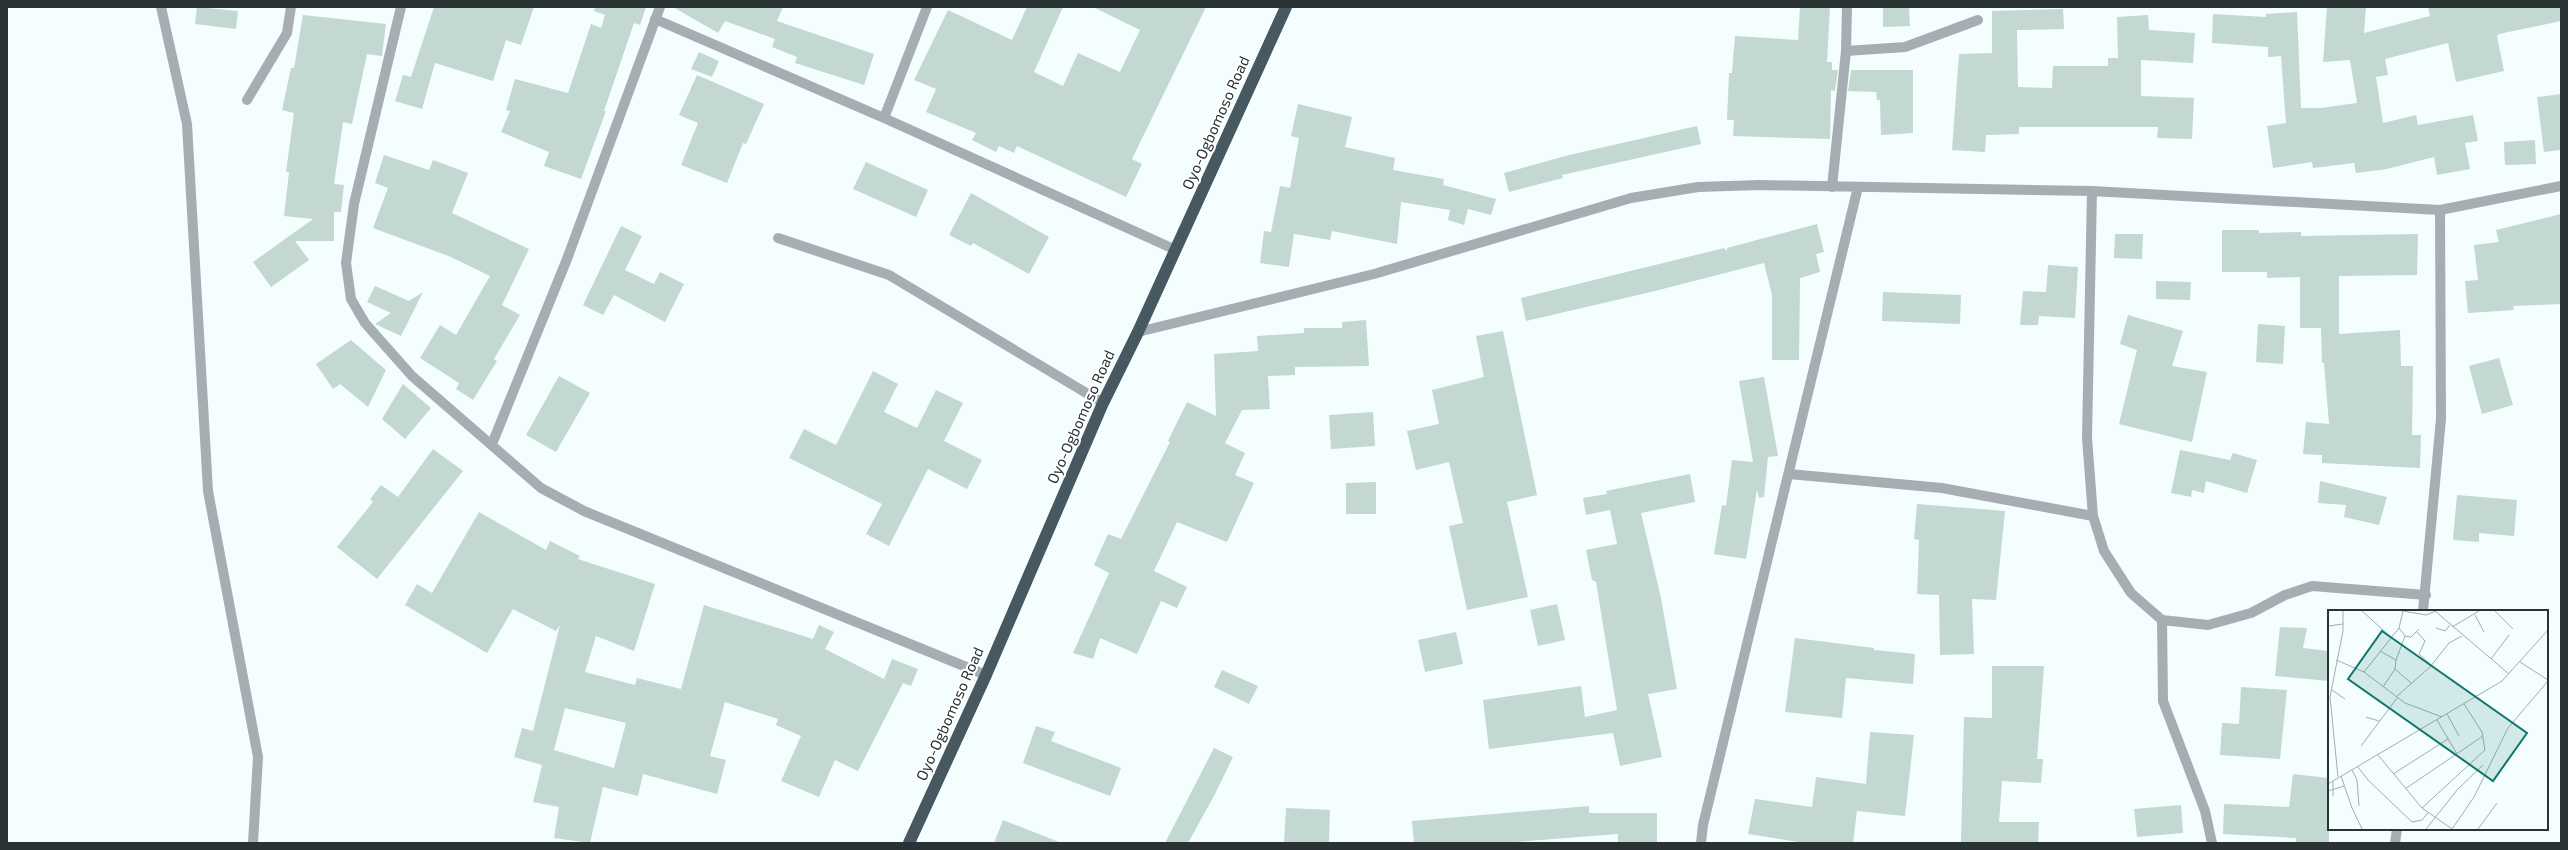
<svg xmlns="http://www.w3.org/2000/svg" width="2568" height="850" font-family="'Exo 2',sans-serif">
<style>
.building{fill:#c2d8d1;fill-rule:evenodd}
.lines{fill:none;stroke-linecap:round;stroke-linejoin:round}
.minor{stroke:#a6aeb3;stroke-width:10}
.highway{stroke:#475861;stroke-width:12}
.labels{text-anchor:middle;stroke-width:4;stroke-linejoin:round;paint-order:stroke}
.street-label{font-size:15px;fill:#2a3334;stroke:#fff}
.inset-road{fill:none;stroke:#a3adae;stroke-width:1}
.view{fill:#0f766e;fill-opacity:0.15;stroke:#0f766e;stroke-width:2}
.inset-edge{fill:none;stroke:#2a3334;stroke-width:2}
</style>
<rect width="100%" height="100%" fill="#f4feff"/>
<path class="building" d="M197 7 238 11 236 29 195 24Z
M434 7H534L521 45 506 40 493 81 435 63 422 109 395 101 403 75 411 77Z
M595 7H646L640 25 634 23 604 111H606L581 179 544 166 549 152 501 132 510 111 506 110 515 79 568 93 591 24 601 28 605 15 594 11Z
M673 7H783L777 21 874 54 864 85 795 63 797 57 772 47 775 39 725 21 718 33Z
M1027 7H1063L1034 72 1063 86 1078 53 1120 72 1140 30 1093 7H1206L1132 159 1142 164 1126 197 1017 146 1014 153 999 146 996 152 972 140 976 133 926 112 936 89 914 80 948 10 1012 40Z
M1800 7H1830L1827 62H1832V70H1838L1835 91 1831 90 1830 139 1733 136 1734 120H1727L1729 73H1732L1735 36 1798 40Z
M1883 7H1909L1910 26 1883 27Z
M2327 7H2366L2364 33 2430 16 2428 7H2561V21L2499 34 2497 36 2504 71 2456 82 2448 43 2385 59 2388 75 2376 77 2383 123 2416 115 2418 125 2473 115 2478 141 2465 143 2470 169 2437 175 2434 157 2387 169 2356 173 2354 163 2313 168 2312 162 2273 168 2267 126 2286 123 2281 56 2268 57V47L2212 43 2213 14 2266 17V14L2297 12 2301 108H2321L2357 103 2350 60 2323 62Z
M2063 9 2064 29 2017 30 2018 87 2052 88 2053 66H2108V58H2118L2117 17 2148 15 2149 30 2195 33 2193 63 2141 60V96L2194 98 2192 139 2157 138 2158 127H2019V134L1986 135 1985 152 1952 150 1959 54 1992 53V11Z
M303 15 386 24 382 56 367 54 352 124 343 122 334 184 344 185 341 212H334V241H295L309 260 271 287 253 262 313 219 284 216 289 172H286L294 113 282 110 291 68H294Z
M699 52 719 61 712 77 691 69Z
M1851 70H1913V133L1881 135 1880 100H1877L1876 92 1848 91Z
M697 75 764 104 746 144 743 143 727 183 681 165 698 123 679 115Z
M2561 94V150L2544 152 2537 97Z
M1298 104 1352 117 1345 147 1395 158 1393 170 1444 179 1443 185 1496 199 1491 215 1468 209 1464 225 1448 220 1450 210 1401 202 1397 244 1332 231 1330 240 1294 234 1289 267 1260 263 1264 231 1271 232 1280 186 1290 188 1299 138 1291 136Z
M1697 126 1701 144 1562 175 1563 178 1509 192 1504 173 1569 155Z
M2535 140 2536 164 2505 165 2504 142Z
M384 155 429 170 433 160 468 173 452 213 529 249 502 305 520 315 494 359 497 361 473 400 456 389 459 383 420 358 440 325 456 335 490 276 451 257 373 228 388 188 375 183Z
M866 162 928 190 916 217 853 189Z
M971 193 1049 237 1029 274 973 243 971 246 949 235Z
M2561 214V304L2513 306 2514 310 2468 313 2465 281 2478 280 2474 245 2499 242 2496 230Z
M1817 224 1824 252 1816 254 1820 272 1800 278 1799 360H1772V295L1764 263 1655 291 1526 321 1521 298 1724 248 1727 251V248Z
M621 226 642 236 625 270 654 284 660 272 684 284 665 322 614 295 603 315 583 305Z
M2222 230H2259V233L2301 232V236L2418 234 2417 275 2339 276V334L2400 330 2401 366H2413L2412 435H2421L2420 468 2322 463V455L2303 454 2306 422 2329 424 2324 363H2322L2321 328H2300V277L2267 278V272H2222Z
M2115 234H2143L2142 259 2114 258Z
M2048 265 2078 267 2075 318 2039 316 2038 325H2020L2023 291 2046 292Z
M2156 281 2191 282 2190 300 2156 299Z
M375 286 409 301 423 292 401 336 375 324 391 313 367 302Z
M1883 292 1961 295 1960 324 1882 321Z
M2128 315 2183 331 2172 366 2207 372 2192 442 2119 424 2137 350 2120 344Z
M1366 320 1369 366 1295 367V375L1268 376 1270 409 1242 410 1225 443 1245 453 1235 475 1254 483 1227 542 1177 522 1154 571 1187 587 1177 608 1161 601 1137 654 1100 638 1093 659 1073 653 1109 573 1094 565 1108 534 1121 539 1170 442 1168 441 1187 402 1216 416 1214 354 1258 351 1257 336 1304 333V328H1342V322Z
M2258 324 2285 326 2283 364 2256 362Z
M1503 331 1537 495 1507 502 1528 597 1467 610 1449 526 1463 523 1449 462 1416 470 1407 431 1439 424 1432 390 1484 377 1476 336Z
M351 340 386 370 368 407 340 384 333 389 316 364Z
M2499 358 2513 405 2482 414 2469 366Z
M873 371 898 384 884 412 917 428 936 390 963 403 944 441 982 460 967 489 928 469 889 546 866 534 882 504 789 458 804 429 836 445Z
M559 376 590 393 556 452 526 435Z
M1764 377 1778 456 1768 457 1764 497 1759 498 1757 490 1746 559 1714 554 1722 505 1726 506 1732 460 1753 462 1739 381Z
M403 384 431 408 405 439 382 419Z
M1373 412 1375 446 1331 449 1329 415Z
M433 449 463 471 377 579 337 547 373 502 370 499 381 485 398 497Z
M2180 450 2230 460 2233 453 2257 460 2247 493 2206 481 2204 493 2192 490 2191 497 2171 493Z
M1690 474 1695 502 1641 513 1661 598 1677 689 1648 694 1662 757 1620 766 1613 733 1489 749 1483 700 1581 686 1585 717 1617 710 1596 582 1592 580 1586 550 1617 544 1610 510 1586 515 1583 498 1607 494 1606 491Z
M2320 481 2387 497 2379 525 2344 517 2346 505 2318 503Z
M1376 482V514H1346V483Z
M2457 495 2517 500 2514 536 2479 533V542L2453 540Z
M1917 504 2005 511 1996 600 1972 599 1974 654 1940 655 1939 595 1917 594 1919 540 1914 539Z
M479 512 546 550 550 541 580 556 578 559 655 584 634 651 596 636 585 672 635 685 637 678 681 689 704 605 813 639 819 625 834 632 825 649 884 679 892 659 918 669 911 686 903 683 858 771 835 760 819 797 781 781 801 736 776 725 778 719 725 702 710 756 726 760 717 794 643 774 638 796 603 787 590 843 554 838 559 807 533 802 542 765 514 757 522 728 533 731 560 625 556 631 513 609 487 653 405 605 417 584 432 593ZM565 708 626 723 614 768 554 750Z
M1557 604 1565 640 1538 646 1530 610Z
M2280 627 2307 628 2303 648 2329 651V681L2275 676Z
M1456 632 1463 664 1425 672 1418 640Z
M1795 638 1874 648V650L1915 654 1913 684 1846 678 1842 718 1785 712Z
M1992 666H2044L2037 759H2043L2041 783 2002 781 1999 822H2039L2038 843H1961L1964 717 1992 718Z
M1222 670 1258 686 1249 704 1214 687Z
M2241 687 2287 690 2280 759 2220 755 2222 723 2239 724Z
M1036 726 1055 732 1051 741 1121 768 1110 796 1023 763Z
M1870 732 1914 735 1905 816 1857 811 1853 843H1805L1748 834 1755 799 1812 807 1816 777 1866 784Z
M1214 748 1233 757 1215 794 1188 843H1165Z
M2293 774 2329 778V843H2296V838L2223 834 2224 804 2289 807Z
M2181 805 2183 833 2137 837 2134 809Z
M1589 806V813H1657V843H1618V834L1503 843H1414L1412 821Z
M1286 808 1330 810 1329 843H1284Z
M1003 820 1059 842V843H994Z"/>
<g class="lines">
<path class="minor" d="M161 7 187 124 208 491 258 757 253 843
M401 7 354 204 346 263 351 299 365 323 412 376 541 488 584 511 986 675
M655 19 884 118 1176 250
M1846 51 1905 47 1978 20
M247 100 287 33 291 7
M884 118 927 7
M1832 187 1846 51 1847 7
M2092 191 2087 438 2093 516 2104 551 2131 593 2162 620 2208 625 2251 613 2285 595 2312 586 2426 595
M778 238 889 275 1103 403
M1138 332 1374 274 1631 198 1698 187 1759 185 2092 191 2440 210 2561 186
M492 444 567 259 660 7
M1789 474 1942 488 2093 516
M2423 611 2441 419 2440 210
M2162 620 2163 701 2205 811 2212 843
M1701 843 1703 825 1858 187
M2395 843 2397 829"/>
<path class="highway" d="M909 843 986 675 1103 403 1138 332 1286 7"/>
</g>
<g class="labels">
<g class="street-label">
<text transform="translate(1216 123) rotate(-66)" y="5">Oyo-Ogbomoso Road</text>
<text transform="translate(1081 417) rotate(-66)" y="5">Oyo-Ogbomoso Road</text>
<text transform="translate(950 714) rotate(-66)" y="5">Oyo-Ogbomoso Road</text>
</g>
</g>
<g transform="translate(2328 610)">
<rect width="220" height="220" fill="#f4feff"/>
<path class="inset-road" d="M34 1 64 28M75 1 98 5 108 1M107 1 181 64M167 1 185 19M147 5 156 22M0 16 15 14M124 17 151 1M108 18 117 21 122 15M89 22 97 31 91 44 103 55M77 26 83 27 91 19M52 41 68 50M163 49 181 25M8 50 36 62 77 93 114 107M192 52 220 70M67 59 83 73M36 62 71 18 75 1M55 77 67 59 68 50 77 26 71 18M4 80 17 89M68 87 102 57 121 33 134 26M119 104 131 126M38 107 51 111M109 110 129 144M33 136 69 88M50 145 94 198 124 219M30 157 40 170 84 212 94 210 100 203M24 160 29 170 31 196M65 164 120 129M13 166 24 198 34 219M10 167 2 87 15 21V1M5 171V186M0 174 174 71 220 20M77 179 155 126M0 181 16 176M94 198 157 140 154 122 136 94M98 219 130 179 155 155M124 219 146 187 180 118 220 71M150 219 169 193"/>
<path class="view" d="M54 21 199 123 165 171 20 69Z"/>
<rect width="220" height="220" class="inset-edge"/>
</g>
<rect width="2568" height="850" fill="none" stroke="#2a3334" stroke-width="16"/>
</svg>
